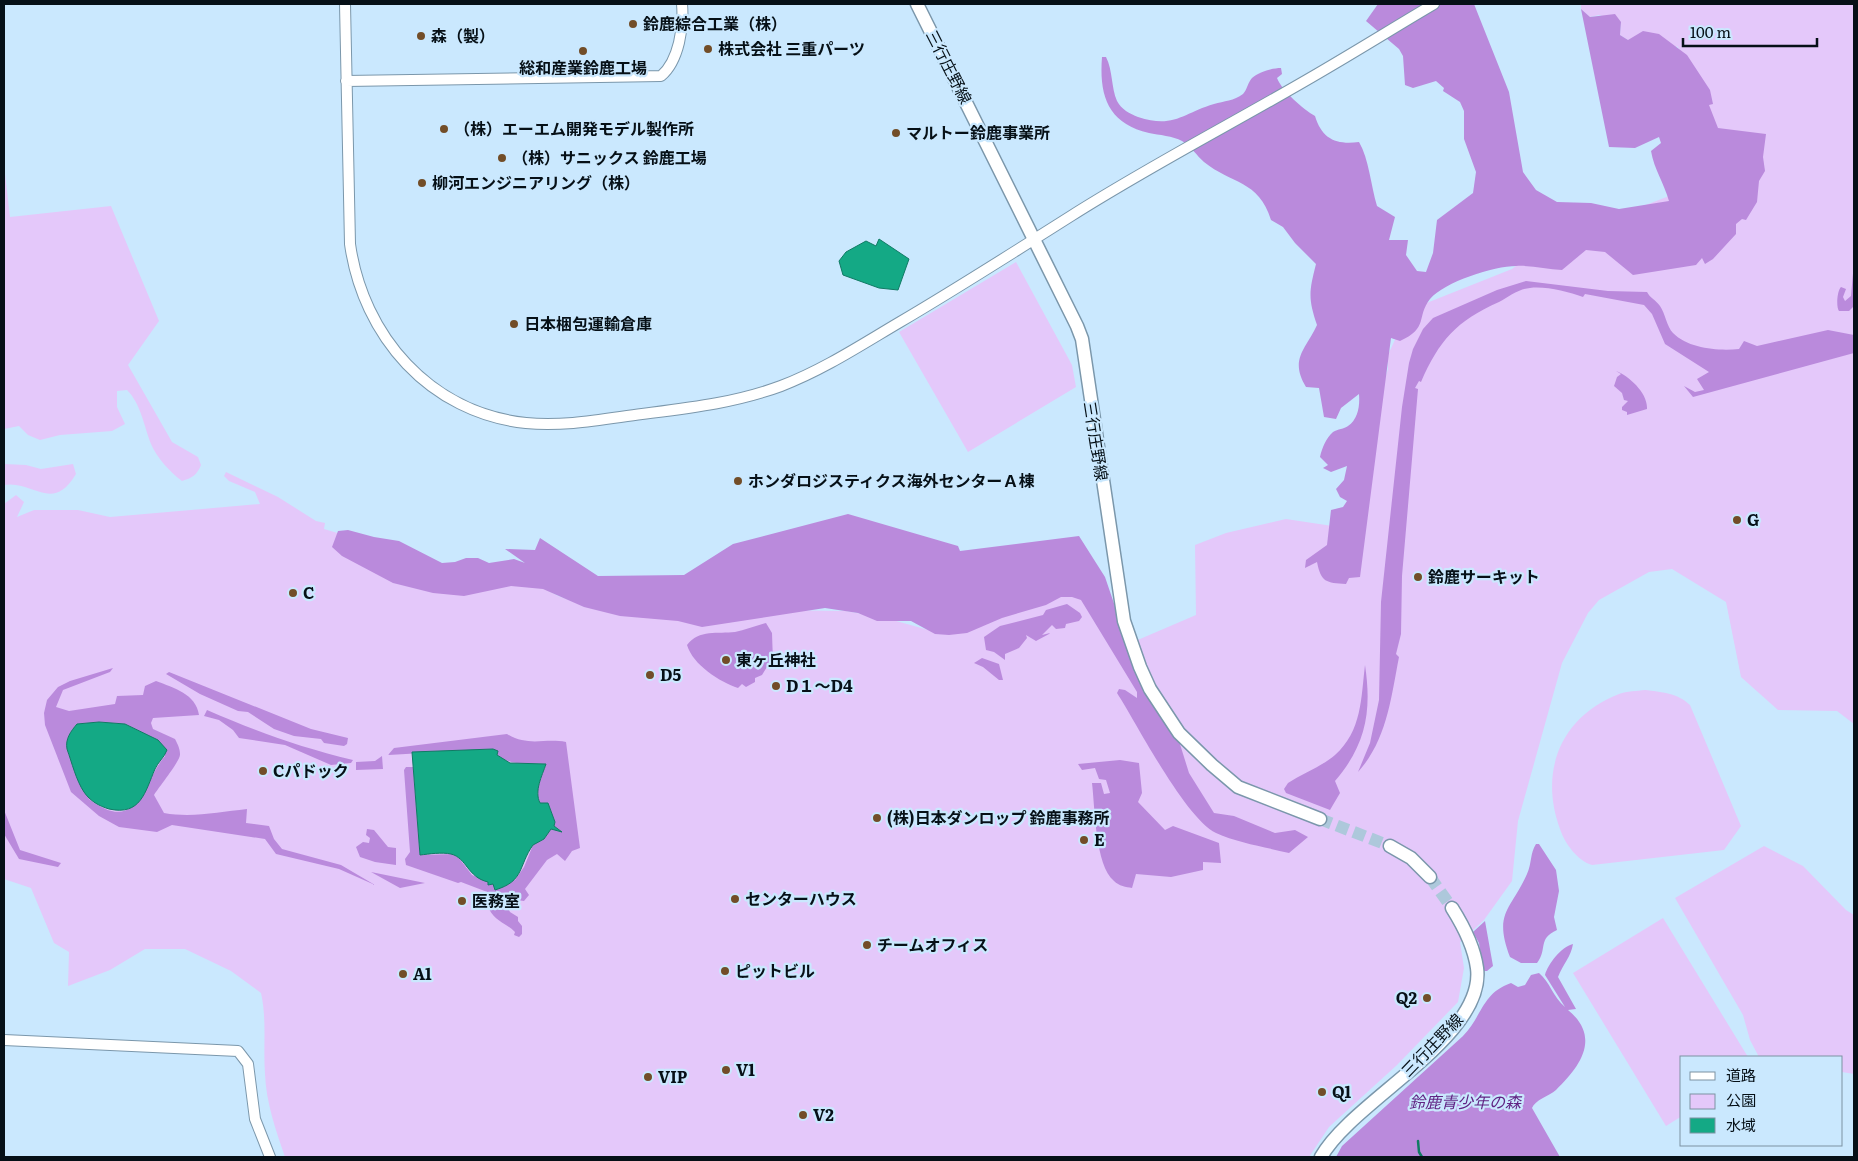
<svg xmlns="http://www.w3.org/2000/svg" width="1858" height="1161" font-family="Literata,'Noto Sans JP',serif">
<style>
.green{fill:#e4c8fa}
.forest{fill:#ba8adc;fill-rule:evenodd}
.water{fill:#14a985;stroke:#107b64}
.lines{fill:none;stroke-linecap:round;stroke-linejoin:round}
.stream{stroke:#107b64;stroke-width:2.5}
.major-tunnel{stroke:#adc8db;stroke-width:12;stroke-dasharray:12 6;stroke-linecap:butt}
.minor-casing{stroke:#7b97ab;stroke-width:12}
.major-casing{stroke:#7b97ab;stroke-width:15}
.minor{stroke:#fff;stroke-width:10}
.major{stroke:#fff;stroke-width:12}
.poi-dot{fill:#724d28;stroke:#cae8fe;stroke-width:2}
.labels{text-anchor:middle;stroke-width:4.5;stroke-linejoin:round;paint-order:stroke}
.poi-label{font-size:16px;font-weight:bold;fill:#061017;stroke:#cae8fe;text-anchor:start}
.street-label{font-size:16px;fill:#061017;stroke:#cae8fe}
.park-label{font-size:16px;font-style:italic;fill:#612484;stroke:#cae8fe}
</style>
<rect width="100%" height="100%" fill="#cae8fe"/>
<path class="green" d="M1581 4H1854V724L1837 711 1778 710 1741 677 1726 602 1672 569 1649 572 1599 600 1588 613 1562 663 1518 821 1512 881 1484 920 1460 942 1464 968 1458 1002 1397 1065 1329 1127 1309 1157H285C276 1131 266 1102 265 1074 263 1046 267 1020 261 993L231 971 185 949H145L110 970 68 986 69 952 54 943 31 888 4 879V504L16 495 24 502 17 517 34 510H78L110 517 260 504 255 492 229 481 224 476 226 472 278 497 316 521 325 523 324 529 361 540 421 581 534 583 558 596 592 608 846 611 889 619 932 631 1032 591 1083 597 1119 648 1196 615 1195 545 1226 533 1286 519 1339 527 1388 369V355L1398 333 1419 306 1512 269 1544 244 1677 193 1689 121 1705 86 1677 46 1676 47 1628 40 1620 35 1621 22 1599 15 1590 17 1581 9Z
M4 165 10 217 111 206 159 321 128 365 172 442 198 457 201 465C197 475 192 478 182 481 170 472 157 458 151 444 144 426 141 404 127 390L117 391V407L125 424 112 431 60 435 40 440 28 435 19 426 4 429Z
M1016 262 1072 365 1076 387 968 452 899 332Z
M4 464 26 465 41 469 73 464 76 474C52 514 34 480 4 485Z
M1645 690C1661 692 1678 693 1690 705L1741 826 1724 850 1592 865C1578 861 1565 844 1560 829 1539 772 1560 717 1619 694 1627 691 1637 691 1645 690Z
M1764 846 1803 866 1846 910 1854 915V1074L1842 1072V1057H1759L1750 1040 1743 1015 1675 898Z
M1663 918 1748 1057H1682V1116L1666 1126 1573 973Z"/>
<path class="forest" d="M1378 4H1474L1509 92 1523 172 1536 190 1557 202 1591 203 1619 209 1669 201C1664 183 1654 169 1651 151L1661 143 1659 137 1635 148 1609 147 1581 9 1590 17 1615 14 1621 22 1620 35 1628 40 1643 31 1659 34 1687 55 1710 90 1713 104 1709 105 1718 128 1766 134 1763 157 1765 171 1759 181 1757 202 1746 220 1742 219 1736 224V234L1713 259 1705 264 1702 258 1696 265 1633 275 1605 252 1586 250 1562 270C1547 269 1531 265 1516 266 1494 266 1444 282 1430 299 1416 317 1429 328 1400 341L1391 338 1360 577 1349 578 1346 584C1326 583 1321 582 1317 562L1305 568 1306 560 1327 545 1331 510 1343 507 1347 501 1340 497 1336 489 1344 480 1347 466 1331 472 1323 468 1328 465 1320 457C1322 448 1326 438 1333 432 1338 429 1344 429 1348 426 1358 419 1360 406 1359 394L1341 408 1336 419 1324 417 1319 388 1306 387C1289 359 1306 349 1317 325 1308 298 1309 292 1316 264L1295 243 1283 227 1271 220C1259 180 1231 184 1204 162 1197 156 1191 146 1182 141 1173 136 1159 135 1149 133 1108 123 1099 96 1102 57H1106C1113 71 1111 87 1117 101 1121 109 1130 114 1138 117 1174 129 1183 113 1214 104 1224 101 1234 101 1243 94 1247 90 1248 82 1252 78 1259 72 1272 68 1281 68L1282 74 1277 78C1282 91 1303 109 1315 116 1322 139 1336 145 1359 142 1369 159 1371 186 1377 206L1395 217 1389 240H1408L1406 255 1417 271 1426 272 1433 253 1437 220 1473 193 1476 172 1464 139V111L1460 102 1443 91 1444 88 1436 81 1413 88 1405 85 1403 56 1399 49 1366 21Z
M1854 262V306L1849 311H1839C1836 307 1837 291 1841 287L1846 289 1843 297 1845 301 1851 296Z
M1526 281 1608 291 1647 292C1650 298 1656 300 1660 306 1665 313 1667 327 1673 333 1689 349 1719 351 1739 349L1744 341 1757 346 1828 330 1854 335V353L1693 397 1684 386 1695 392 1704 390 1697 379 1709 372 1665 344 1652 314 1644 305 1585 294 1583 297C1568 292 1546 286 1530 288 1518 289 1509 297 1499 302 1456 321 1439 341 1421 382L1419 381 1415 388 1418 389 1402 576 1401 634 1396 654 1399 657C1391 698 1387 740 1358 772L1370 743 1379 700 1381 602 1402 407 1409 363 1413 349 1423 329 1433 318 1497 290Z
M1616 371C1629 376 1648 393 1647 409L1627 415V412L1622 410V407L1628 401 1624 400 1622 393 1614 386 1617 377 1621 374Z
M848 514 958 546 960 551 1079 536 1105 577 1121 624 1179 741 1189 773 1214 813 1234 816 1275 833 1295 830 1308 837 1289 853C1265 847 1238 843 1216 833 1185 818 1137 724 1117 693L1119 689 1125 690 1137 698V692L1081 600 1072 597H1061L1046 605 1002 618 967 633 949 635 935 634 911 621H877L858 613 825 608 702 627 678 621 620 616 584 607 543 589 511 586 464 596 433 593 393 583 342 556 332 547 338 531 348 530 374 537 399 541 442 563 455 562 466 558H478L489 563 514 559 525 563 505 549 535 550 540 538 598 576 684 575 733 544Z
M1067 604 1080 613 1082 617 1079 621 1066 624 1065 628 1056 629 1052 625 1042 635 1050 633 1049 634 1036 641 1026 635 1027 638 1019 648 1005 654V660L994 652 986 650 984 637 1000 626 1043 615 1046 610Z
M766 623 772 633 773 662H770L762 675 755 678V682L746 687 742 684 738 688C720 682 693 665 687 645 699 629 718 634 735 632 745 630 756 626 766 623Z
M982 658 999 664 1003 680H999L983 667 974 663Z
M1365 665C1372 711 1366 745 1335 781L1340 793 1330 810 1286 793 1284 789 1288 783C1303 773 1321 767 1335 755 1362 731 1361 698 1365 665Z
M113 668 110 672 63 690 56 707 69 711 115 704 117 696 143 695 145 686 156 681C174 688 196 694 199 715L153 718 151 723 153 729 175 739C177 743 180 748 180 754 181 760 159 787 154 795L164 813C192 818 219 812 247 809L246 823 269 826 274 839 282 849 341 865 375 885 339 869 276 854 265 839 172 825 157 832 119 827 99 816 71 792 45 725 44 713 47 700 58 687 70 681ZM99 722 125 724 158 740 165 756C143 781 139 837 89 799L68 737 77 724Z
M169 672 311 729 348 738 347 744 344 746 324 743 321 739 294 736 274 729 248 712 238 711 200 694 166 674Z
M207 710C258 732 299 747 353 760L351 763 331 765 285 745 239 738 233 730 219 720 204 716Z
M507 734C528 747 544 738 566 742L580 848 572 851 565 861 557 854 547 860 525 889 529 895 524 901 503 898 461 882 458 883 406 865 405 859 410 852 404 770 406 767H413L420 855 452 854 459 858 472 875 493 884 515 880 524 867 533 845 544 839 551 829 561 831 554 826 555 822 548 803H540C534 790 542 776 546 764 527 763 503 767 493 749L388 755 394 748Z
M382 756 383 769 356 770V762L375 761Z
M1120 760 1139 763 1142 793 1138 802 1165 830 1173 826 1219 843 1221 863 1203 862V870L1171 877 1136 874 1132 888C1126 887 1119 886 1114 881 1095 865 1095 808 1092 783H1101L1104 794 1110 793 1106 780 1099 779 1095 768 1082 770 1078 764Z
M4 810 20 850 61 863 58 867 19 859 4 834Z
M367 829 374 830 388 847 396 848V865L375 862 360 857 356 847 363 842 369 843 370 838 366 835Z
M1536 844H1539L1556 870 1559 891 1554 917 1557 930C1537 939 1548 949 1537 963H1521L1510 957C1493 912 1511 910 1527 874 1532 863 1530 853 1536 844Z
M371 872 425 883 400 888Z
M497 904 508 908 510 912 518 917V921L522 926V934L519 937 514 935 515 932C506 923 496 922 489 909Z
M1485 921 1493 966 1487 971H1483L1479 943 1473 932Z
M1573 944C1571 957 1563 964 1558 977L1576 1009 1568 1010C1601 1037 1581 1066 1556 1090 1549 1096 1535 1100 1532 1108L1560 1157H1336L1342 1146 1463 1036C1483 1015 1482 993 1511 983L1518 987 1525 985 1531 975 1539 973C1550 982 1553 997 1565 1007L1545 975C1548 964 1561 947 1573 944Z"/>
<path class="water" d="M879 239 909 259 898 290 879 288 843 275 839 261 846 252 866 241 876 246Z
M99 722 125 724 158 740 167 750C164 758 158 762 155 769 145 792 141 816 109 809 99 806 90 801 84 792 76 780 72 763 67 749 65 739 71 731 77 724Z
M493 749 498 751 497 755 510 763 546 764C542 776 534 791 540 803H548L555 822 554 826 562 832 551 829 544 839 533 845C518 866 525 881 495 890L493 884 488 885V882C467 877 467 858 451 854 442 852 429 854 420 855L412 752Z"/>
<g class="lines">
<path class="stream" d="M1418 1141 1419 1152 1422 1157"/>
<path class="major-tunnel" d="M1320 819 1390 846
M1430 877 1452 908"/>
<g class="minor-casing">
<path id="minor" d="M345 4 350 244C363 336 430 413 526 423 564 427 604 419 642 414 689 408 735 403 781 386 823 370 861 345 900 322 958 288 1014 252 1071 216 1156 162 1247 116 1334 64 1368 44 1400 24 1434 4
M346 81 661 76C679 61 684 26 682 4
M4 1040 238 1051 248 1064 255 1119 270 1157"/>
</g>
<g class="major-casing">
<path id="major" d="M917 4 1077 326 1082 339 1124 621 1140 667 1150 689 1179 733 1212 765 1238 787 1320 819
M1390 846 1411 858 1430 877
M1321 1157C1353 1100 1486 1037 1477 968 1474 946 1464 927 1452 908"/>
</g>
<use href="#minor" class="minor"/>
<use href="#major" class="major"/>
</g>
<g class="poi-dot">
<circle cx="633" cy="24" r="5"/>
<circle cx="421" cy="36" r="5"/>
<circle cx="708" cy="49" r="5"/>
<circle cx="583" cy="51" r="5"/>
<circle cx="444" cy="129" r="5"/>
<circle cx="896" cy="133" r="5"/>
<circle cx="502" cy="158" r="5"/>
<circle cx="422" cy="183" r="5"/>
<circle cx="514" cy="324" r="5"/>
<circle cx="738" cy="481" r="5"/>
<circle cx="1737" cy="520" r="5"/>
<circle cx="1418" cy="577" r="5"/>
<circle cx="293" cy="593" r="5"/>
<circle cx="726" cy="660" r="5"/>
<circle cx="650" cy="675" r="5"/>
<circle cx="776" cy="686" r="5"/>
<circle cx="263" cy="771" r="5"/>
<circle cx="877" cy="818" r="5"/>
<circle cx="1084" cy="840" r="5"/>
<circle cx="735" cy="899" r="5"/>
<circle cx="462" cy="901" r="5"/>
<circle cx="867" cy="945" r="5"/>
<circle cx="725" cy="971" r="5"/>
<circle cx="403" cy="974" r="5"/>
<circle cx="1427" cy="998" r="5"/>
<circle cx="726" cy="1070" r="5"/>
<circle cx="648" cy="1077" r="5"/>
<circle cx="1322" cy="1092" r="5"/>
<circle cx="803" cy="1115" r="5"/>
</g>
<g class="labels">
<g class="poi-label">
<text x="643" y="30">鈴鹿綜合工業（株）</text>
<text x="431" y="42">森（製）</text>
<text x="718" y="55">株式会社 三重パーツ</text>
<text x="583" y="74" text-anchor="middle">総和産業鈴鹿工場</text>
<text x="454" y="135">（株）エーエム開発モデル製作所</text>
<text x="906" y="139">マルトー鈴鹿事業所</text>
<text x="512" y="164">（株）サニックス 鈴鹿工場</text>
<text x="432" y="189">柳河エンジニアリング（株）</text>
<text x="524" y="330">日本梱包運輸倉庫</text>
<text x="748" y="487">ホンダロジスティクス海外センターＡ棟</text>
<text x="1747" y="526">G</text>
<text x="1428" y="583">鈴鹿サーキット</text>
<text x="303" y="599">C</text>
<text x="736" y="666">東ヶ丘神社</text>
<text x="660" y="681">D5</text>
<text x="786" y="692">D１～D4</text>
<text x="273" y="777">Cパドック</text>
<text x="887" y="824">(株)日本ダンロップ 鈴鹿事務所</text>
<text x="1094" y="846">E</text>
<text x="745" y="905">センターハウス</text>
<text x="472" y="907">医務室</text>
<text x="877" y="951">チームオフィス</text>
<text x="735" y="977">ピットビル</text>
<text x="413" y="980">A1</text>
<text x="1417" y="1004" text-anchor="end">Q2</text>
<text x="736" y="1076">V1</text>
<text x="658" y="1083">VIP</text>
<text x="1332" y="1098">Q1</text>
<text x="813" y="1121">V2</text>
</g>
<g class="street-label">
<text transform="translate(949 67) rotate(63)" y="6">三行庄野線</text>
<text transform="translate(1096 441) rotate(81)" y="6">三行庄野線</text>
<text transform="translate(1432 1045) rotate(-46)" y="6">三行庄野線</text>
</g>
<g class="park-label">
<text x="1465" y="1108">鈴鹿青少年の森</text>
</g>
</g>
<rect width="1858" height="1161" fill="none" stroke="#061017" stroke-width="10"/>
<rect x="1680" y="1056" width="162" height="90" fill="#cae8fe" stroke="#7c92a2"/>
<rect x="1690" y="1072" width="25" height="8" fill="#ffffff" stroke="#7c92a2"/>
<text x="1726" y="1081" font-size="15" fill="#061017">道路</text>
<rect x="1690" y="1094" width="25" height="15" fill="#e4c8fa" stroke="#7c92a2"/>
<text x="1726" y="1106" font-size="15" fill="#061017">公園</text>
<rect x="1690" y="1118" width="25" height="15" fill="#14a985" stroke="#7c92a2"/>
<text x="1726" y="1131" font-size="15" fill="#061017">水域</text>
<path d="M1683 38v8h134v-8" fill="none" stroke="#061017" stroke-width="2.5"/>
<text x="1690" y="38" font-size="15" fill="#061017" stroke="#cae8fe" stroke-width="4" paint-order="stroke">100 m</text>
</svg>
